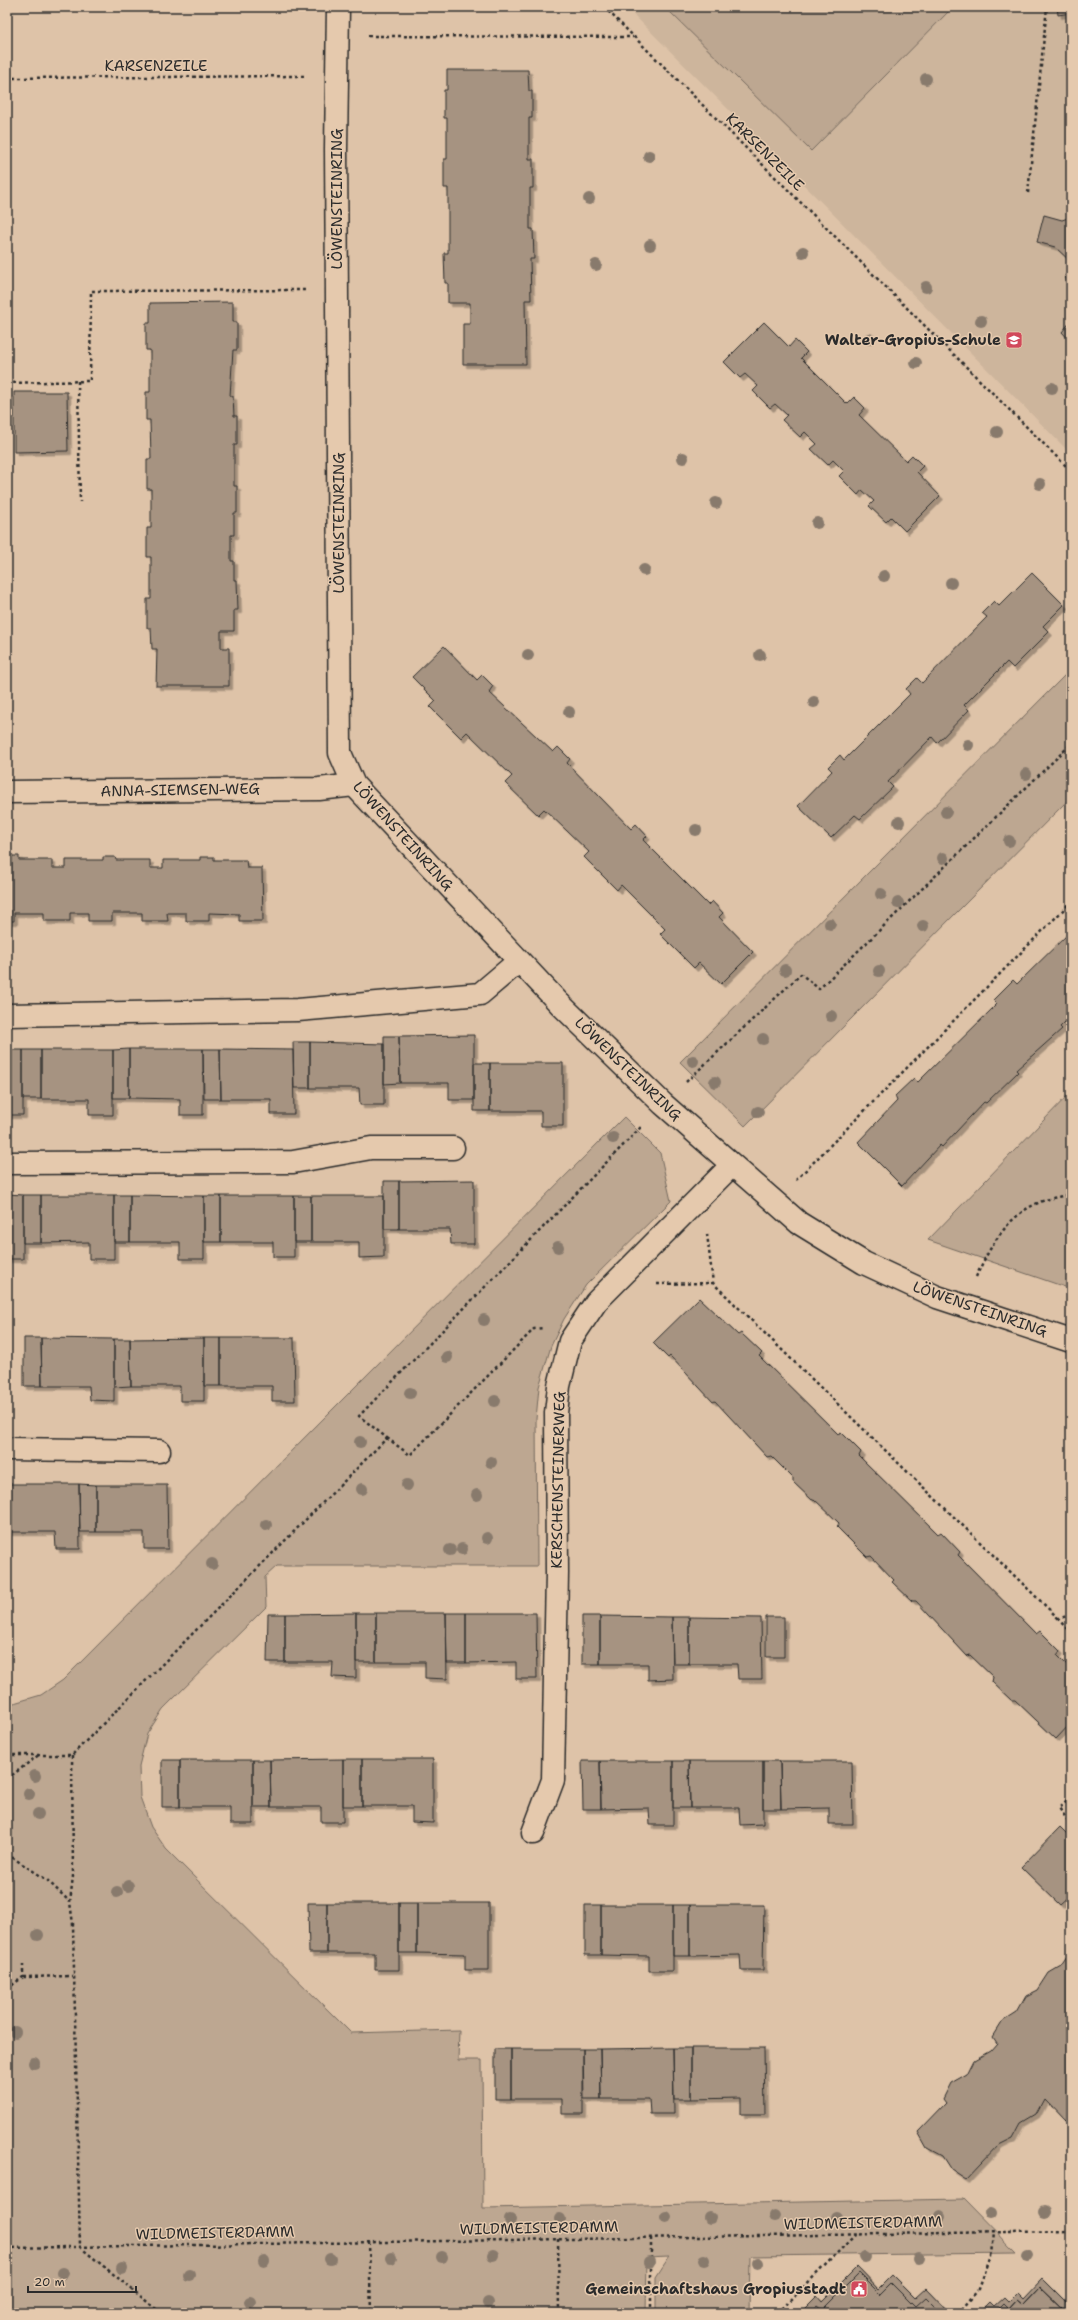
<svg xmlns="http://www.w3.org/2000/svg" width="1078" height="2320" font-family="'Shantell Sans',sans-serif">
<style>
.built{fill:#cdb59c}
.green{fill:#bda791;stroke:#74695e}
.building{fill:#a69381;stroke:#2b2b2b;filter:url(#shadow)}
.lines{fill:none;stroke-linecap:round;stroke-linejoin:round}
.minor-casing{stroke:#2b2b2b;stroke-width:25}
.path{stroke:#2b2b2b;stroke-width:2.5;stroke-dasharray:3 3;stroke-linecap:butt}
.minor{stroke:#e5c9ad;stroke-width:22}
.tree{fill:#887a6c}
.labels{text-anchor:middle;stroke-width:3;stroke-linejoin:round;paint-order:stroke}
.street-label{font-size:15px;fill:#2b2b2b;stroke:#e5c9ad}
.poi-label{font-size:15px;font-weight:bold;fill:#2b2b2b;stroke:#e5c9ad;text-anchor:end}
</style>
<defs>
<filter id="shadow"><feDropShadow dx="3.5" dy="3.5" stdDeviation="0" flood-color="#0004"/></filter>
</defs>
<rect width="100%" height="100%" fill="#dec3a8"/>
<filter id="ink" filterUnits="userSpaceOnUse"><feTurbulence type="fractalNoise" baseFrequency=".025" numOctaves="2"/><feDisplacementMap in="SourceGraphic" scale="8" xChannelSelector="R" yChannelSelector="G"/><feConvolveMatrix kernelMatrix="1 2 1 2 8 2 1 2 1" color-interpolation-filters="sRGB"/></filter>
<g filter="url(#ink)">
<path class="built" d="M626 7H1071V454L844 225Z"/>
<path class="green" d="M665 7H953L811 151Z
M1071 669V797L745 1126 680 1062Z
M1071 1092V1289L928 1240Z
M624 1117 660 1153 671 1201 586 1285 564 1319 551 1346 539 1387 536 1419 537 1566H277L265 1577 266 1607 163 1709 147 1734 139 1766 140 1797 151 1827 166 1849 351 2033 459 2030 458 2060H482L483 2208 963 2199 1016 2253 750 2256 749 2313H656V2277L669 2257 647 2258 646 2313H7V1705L41 1695 63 1680Z"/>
<path class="building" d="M1057 7H1071V13L1058 15Z
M447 70H528L529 91H532V118H529V159H533V188H530V229H533L534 259H530L531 300H525L526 364H463V324H470V303H448V283H445L444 253H448V188H444V159H447V118H444V90H447Z
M1044 215 1062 220 1071 217V262L1055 247 1037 242Z
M1071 273V290H1069L1065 275Z
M233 302V322H237V350H233L230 396H233L234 416H237V445H234V486H237V513H234V535H231V561H234V580H237L238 610H234V631H221V648H229V686H156L157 649H152L151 628H147V599H151V557H147V528H151V489H147V459H151L150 420H146V392H150V350H146V323H150V303Z
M1071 321V342L1062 332Z
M764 322 789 347 795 340 807 352 801 358 847 404 854 397 865 408 859 415 906 461 912 455 923 466 917 472 940 496 905 531 891 517 886 522 869 506 874 501 862 490 858 495 839 476 844 471 833 460 828 465 811 449 817 444 805 432 800 437 782 420 787 415 775 404 770 408 753 391 758 386 745 374 740 378 724 362Z
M14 392H67L68 451 14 452Z
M1032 573 1064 605 1043 626 1049 632 1013 668 1007 662 964 705 969 710 937 743 932 737 888 782 893 787 860 819 855 815 831 838 798 806 832 771 828 767 840 755 844 760 910 694 906 689 917 678 922 683 987 617 982 613 994 601 999 606Z
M444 646 477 680 482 675 493 686 489 692 553 752 558 747 570 759 567 763 631 829 636 824 647 836 643 840 708 905 712 901 723 913 719 917 753 952 721 984 699 963 694 968 660 934 665 929 621 885 617 890 584 857 589 852 544 809 538 815 505 783 512 776 467 732 461 738 430 707 436 701 412 677Z
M7 856H19V860H52V868H66V860H103V857H115L116 860H150V868H163V860H200V857H214V860H246L247 868H262L263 921H239V914L209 913V921H186V913H167L168 921H142V913H112V921H88V913H70V921H44V913H14V921H7Z
M1071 931V1016L1060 1027 1062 1029 1016 1070 1018 1072 986 1103 984 1102 942 1147 940 1145 902 1186 858 1142 897 1101 895 1096 914 1078 918 1082 997 1004 993 1000 1013 980 1017 984Z
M474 1035V1100H449V1083H400L399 1036Z
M384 1036H399L400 1083 384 1084Z
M293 1042H310V1088H294Z
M310 1042 384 1044V1105H360L359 1088H310Z
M129 1049V1098H113V1050Z
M129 1049H203V1115H180V1099L129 1098Z
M203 1049H220L221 1099H204Z
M220 1049 293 1050 294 1114H271V1099H221Z
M7 1050H23V1115H7Z
M23 1050H41V1099H23Z
M41 1050H113V1115H89V1099H41Z
M474 1063H490V1111H474Z
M490 1063H563V1126H541V1111H490Z
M474 1180V1244H451L450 1229H399V1181Z
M384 1181H399V1229H384Z
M7 1194 23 1195V1259H7Z
M23 1195H41V1243H23Z
M41 1195H114V1259H89V1242L41 1243Z
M114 1195H130V1242H114Z
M130 1195 204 1196V1259H180V1242H130Z
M204 1196H221V1242H204Z
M221 1196H294V1257H273V1242H221Z
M294 1196H311V1242H294Z
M311 1196H384V1257L359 1258V1242H311Z
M699 1298 738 1335 741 1333 762 1353 759 1356 838 1434 841 1432 861 1452 859 1456 938 1534 941 1532 960 1552 958 1555 1036 1634 1040 1631 1060 1651 1057 1655 1071 1669V1723L1056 1739 1015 1700H1011L992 1682 993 1677 970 1655 967 1656 916 1601H912L892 1582 894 1580 871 1556 867 1557 837 1527 839 1523 814 1499 812 1500 793 1482V1478L771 1456 767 1457 715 1401 713 1402 670 1356 668 1358 653 1343Z
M24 1338H41L42 1386H24Z
M41 1338 114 1339V1401L90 1400 89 1386H42Z
M204 1338H221V1386H204Z
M204 1338V1401H180V1386H131L130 1339Z
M221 1338H294L295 1401H272V1386H221Z
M114 1339H130L131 1386 114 1387Z
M7 1484H79L80 1549H56L55 1532H7Z
M79 1484 96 1485V1532H80Z
M96 1485H167L168 1549H144V1532H96Z
M356 1613V1678L332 1677 333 1662H285V1614Z
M356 1613H376V1662H356Z
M376 1613H446L447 1679 425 1678V1662H376Z
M446 1613H466V1663H447Z
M466 1613H536L537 1679H516V1662L466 1663Z
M268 1614H285V1662H267Z
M582 1616H600V1664H582Z
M600 1616 672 1617 673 1679 648 1680V1664H600Z
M672 1617H689V1664H673Z
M689 1617 761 1618 762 1679H738L737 1664H689Z
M766 1617H784V1657H766Z
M343 1759H362V1806H343Z
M343 1759V1822H321V1807H271L270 1760Z
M362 1759H433V1823L412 1822V1806H362Z
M162 1760H180V1807H162Z
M180 1760H253V1824H230V1807H180Z
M253 1760H270L271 1807H253Z
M582 1761H600L601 1809H583Z
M600 1761H673V1825H650L649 1808 601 1809Z
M673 1761H689L690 1808H673Z
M689 1761H763V1824L740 1825 739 1808H690Z
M763 1761H780L781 1809H763Z
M780 1761H852L853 1824H829V1808L781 1809Z
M1060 1827 1071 1838V1895L1060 1905 1021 1867Z
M308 1903H327V1953H309Z
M327 1903H399V1970H375V1953H327Z
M399 1903H417V1953H399Z
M417 1903H489V1970H465V1954L417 1953Z
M585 1905H601V1955H585Z
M601 1905H673V1971H649V1956L601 1955Z
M673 1905H690V1956H673Z
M690 1905H764L763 1970H741L740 1955 690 1956Z
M1071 1951V2115L1065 2121 1044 2099 1036 2114 1021 2123 1013 2138 999 2145 966 2180 951 2170 942 2156 927 2148 918 2132 946 2103 943 2099 951 2083 967 2074 974 2060 990 2051 997 2043 993 2037 1003 2021 1017 2012 1026 1996 1038 1990 1049 1973 1061 1966Z
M673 2048H691V2099H674Z
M673 2048 674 2114H650L649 2099H601L600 2049Z
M691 2048H764L765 2114H741V2098L691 2099Z
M495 2049H511V2099H495Z
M511 2049H583V2114H562V2099H511Z
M583 2049H600L601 2099H584Z
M857 2267 878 2289 892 2275 915 2298 926 2288 950 2313H800L817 2296 822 2302Z
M859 2273 880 2294 891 2283 915 2307 925 2298 940 2313H810L817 2306 822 2310Z
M1042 2278 1071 2307V2313H1068L1040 2286 1024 2303 1018 2298 1008 2309 1003 2304 994 2313H990L986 2310 983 2313H979L989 2303 993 2307 1004 2297 1008 2301 1018 2291 1024 2297Z
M1040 2286 1068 2313H994L1003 2304 1008 2309 1018 2298 1024 2303Z"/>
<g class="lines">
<g class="minor-casing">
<path id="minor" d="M338 7 336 149 340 753 354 785 560 1004 663 1104 799 1223 864 1263 937 1297 1071 1341
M7 792 319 789 354 785
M7 1015 298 1010 480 994 519 961
M7 1163 293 1162 371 1148H453
M7 1449 159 1451
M533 1833 553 1780 557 1573 556 1413 559 1386 570 1341 596 1302 732 1165"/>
</g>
<path class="path" d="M604 7 1071 471
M368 36 633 37
M7 78 304 76
M1028 193 1047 7
M78 381 80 502
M7 383 90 381 91 291 305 290
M686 1082 801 974 819 989 1071 744
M796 1180 1071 902
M707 1234 713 1283 1059 1619
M976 1277C989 1248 1007 1216 1038 1203 1048 1198 1060 1197 1071 1194
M657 1284 713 1283
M387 1438 410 1455 534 1329 543 1328
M1071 1614 1059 1619 1071 1632
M7 1755H72L387 1438 359 1416 642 1126
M72 1755 73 1876 70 1902 73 1924 80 2247 161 2313
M7 1779 40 1754
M1071 1796 1059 1808 1071 1825
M7 1854 47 1880 69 1901
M23 1977 73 1976
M7 1989 23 1977V1962
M558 2239 559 2313
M369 2242 371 2313
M7 2248 1071 2231
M651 2313V2237
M778 2313 855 2235
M959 2313 979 2289 991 2256 993 2232"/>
<use href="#minor" class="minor"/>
</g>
<g class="tree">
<circle cx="926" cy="79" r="6"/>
<circle cx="649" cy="156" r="6"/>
<circle cx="589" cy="199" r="6"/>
<circle cx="650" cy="245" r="6"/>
<circle cx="803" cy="252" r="6"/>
<circle cx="596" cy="265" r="6"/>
<circle cx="926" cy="287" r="6"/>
<circle cx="981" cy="321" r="6"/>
<circle cx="869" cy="339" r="6"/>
<circle cx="916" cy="363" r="6"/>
<circle cx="1052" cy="388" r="6"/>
<circle cx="997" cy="432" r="6"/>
<circle cx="683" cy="458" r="6"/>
<circle cx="1040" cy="484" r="6"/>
<circle cx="716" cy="503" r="6"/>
<circle cx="817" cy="523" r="6"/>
<circle cx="644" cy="570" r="6"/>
<circle cx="884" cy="576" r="6"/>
<circle cx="951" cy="583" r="6"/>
<circle cx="528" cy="655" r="6"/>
<circle cx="760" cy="655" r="6"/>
<circle cx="814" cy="702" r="6"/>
<circle cx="569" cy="712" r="6"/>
<circle cx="968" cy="745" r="6"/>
<circle cx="1026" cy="774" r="6"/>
<circle cx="946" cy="812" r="6"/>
<circle cx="899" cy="822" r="6"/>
<circle cx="696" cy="830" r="6"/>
<circle cx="1009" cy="841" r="6"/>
<circle cx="943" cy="858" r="6"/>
<circle cx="881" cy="894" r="6"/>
<circle cx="898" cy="903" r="6"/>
<circle cx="830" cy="924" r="6"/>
<circle cx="923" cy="926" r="6"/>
<circle cx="785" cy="970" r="6"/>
<circle cx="879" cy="971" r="6"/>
<circle cx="831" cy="1016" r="6"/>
<circle cx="763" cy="1039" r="6"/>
<circle cx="693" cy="1061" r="6"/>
<circle cx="715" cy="1082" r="6"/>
<circle cx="758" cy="1112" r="6"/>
<circle cx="613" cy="1138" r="6"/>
<circle cx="558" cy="1247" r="6"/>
<circle cx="484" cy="1320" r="6"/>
<circle cx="447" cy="1357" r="6"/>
<circle cx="410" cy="1393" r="6"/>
<circle cx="495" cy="1401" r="6"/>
<circle cx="360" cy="1442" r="6"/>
<circle cx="491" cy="1462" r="6"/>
<circle cx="407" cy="1485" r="6"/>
<circle cx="362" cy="1489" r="6"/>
<circle cx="477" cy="1495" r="6"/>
<circle cx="266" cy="1525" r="6"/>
<circle cx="487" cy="1538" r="6"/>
<circle cx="462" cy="1549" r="6"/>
<circle cx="450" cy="1550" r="6"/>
<circle cx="212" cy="1564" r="6"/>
<circle cx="35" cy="1776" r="6"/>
<circle cx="29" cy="1794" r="6"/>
<circle cx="38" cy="1814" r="6"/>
<circle cx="128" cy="1886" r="6"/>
<circle cx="117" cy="1892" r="6"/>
<circle cx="38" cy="1935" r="6"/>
<circle cx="15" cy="2032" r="6"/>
<circle cx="34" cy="2063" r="6"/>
<circle cx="1044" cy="2211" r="6"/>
<circle cx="991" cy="2213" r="6"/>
<circle cx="774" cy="2216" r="6"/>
<circle cx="940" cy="2216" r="6"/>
<circle cx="666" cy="2217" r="6"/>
<circle cx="836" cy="2217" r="6"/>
<circle cx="710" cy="2218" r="6"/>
<circle cx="560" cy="2219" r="6"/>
<circle cx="510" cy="2220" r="6"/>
<circle cx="493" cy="2255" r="6"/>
<circle cx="1027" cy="2256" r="6"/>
<circle cx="442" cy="2257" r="6"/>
<circle cx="865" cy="2257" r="6"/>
<circle cx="391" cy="2258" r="6"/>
<circle cx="918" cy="2258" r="6"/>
<circle cx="330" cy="2259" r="6"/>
<circle cx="704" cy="2260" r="6"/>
<circle cx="264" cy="2261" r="6"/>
<circle cx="649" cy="2262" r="6"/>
<circle cx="758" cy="2263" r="6"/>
<circle cx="122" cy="2268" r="6"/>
<circle cx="63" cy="2273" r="6"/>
<circle cx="189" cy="2275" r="6"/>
<circle cx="250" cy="2302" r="6"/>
<circle cx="488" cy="2303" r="6"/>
</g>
</g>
<defs>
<g id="school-square" transform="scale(0.9)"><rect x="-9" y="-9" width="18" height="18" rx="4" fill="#d1495b" stroke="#e5c9ad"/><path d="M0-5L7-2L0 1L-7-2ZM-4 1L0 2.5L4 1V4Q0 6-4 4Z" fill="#fff"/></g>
<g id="civic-square" transform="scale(0.9)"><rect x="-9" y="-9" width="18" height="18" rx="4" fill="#d1495b" stroke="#e5c9ad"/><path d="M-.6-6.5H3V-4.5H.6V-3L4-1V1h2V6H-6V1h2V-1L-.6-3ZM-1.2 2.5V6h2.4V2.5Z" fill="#fff"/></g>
</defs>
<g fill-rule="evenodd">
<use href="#school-square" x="1014" y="340"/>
<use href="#civic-square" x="859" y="2289"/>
</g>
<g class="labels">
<g class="street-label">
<text x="156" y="71">KARSENZEILE</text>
<text transform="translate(765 152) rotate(45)" y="5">KARSENZEILE</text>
<text transform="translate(337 199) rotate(-90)" y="5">LÖWENSTEINRING</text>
<text transform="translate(339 523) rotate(-90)" y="5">LÖWENSTEINRING</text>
<text transform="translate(180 790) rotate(-1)" y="5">ANNA-SIEMSEN-WEG</text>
<text transform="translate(403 836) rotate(48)" y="5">LÖWENSTEINRING</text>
<text transform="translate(628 1069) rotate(44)" y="5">LÖWENSTEINRING</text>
<text transform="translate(980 1309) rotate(19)" y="5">LÖWENSTEINRING</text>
<text transform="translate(558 1480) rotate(-89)" y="5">KERSCHENSTEINERWEG</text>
<text transform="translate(863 2223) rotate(-1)" y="5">WILDMEISTERDAMM</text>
<text transform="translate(539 2228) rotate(-1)" y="5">WILDMEISTERDAMM</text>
<text transform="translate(215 2233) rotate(-1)" y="5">WILDMEISTERDAMM</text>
</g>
<g class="poi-label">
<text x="1001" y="345">Walter-Gropius-Schule</text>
<text x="846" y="2294">Gemeinschaftshaus Gropiusstadt</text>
</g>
</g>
<rect width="1078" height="2320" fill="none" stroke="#e5c9ad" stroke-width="24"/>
<rect x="12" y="12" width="1054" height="2296" fill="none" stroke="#2b2b2b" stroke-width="1.5" filter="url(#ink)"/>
<path d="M28 2286v6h108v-6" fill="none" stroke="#2b2b2b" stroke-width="2"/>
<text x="34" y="2286" font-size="12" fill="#2b2b2b" stroke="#e5c9ad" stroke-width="3" paint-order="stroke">20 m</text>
</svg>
